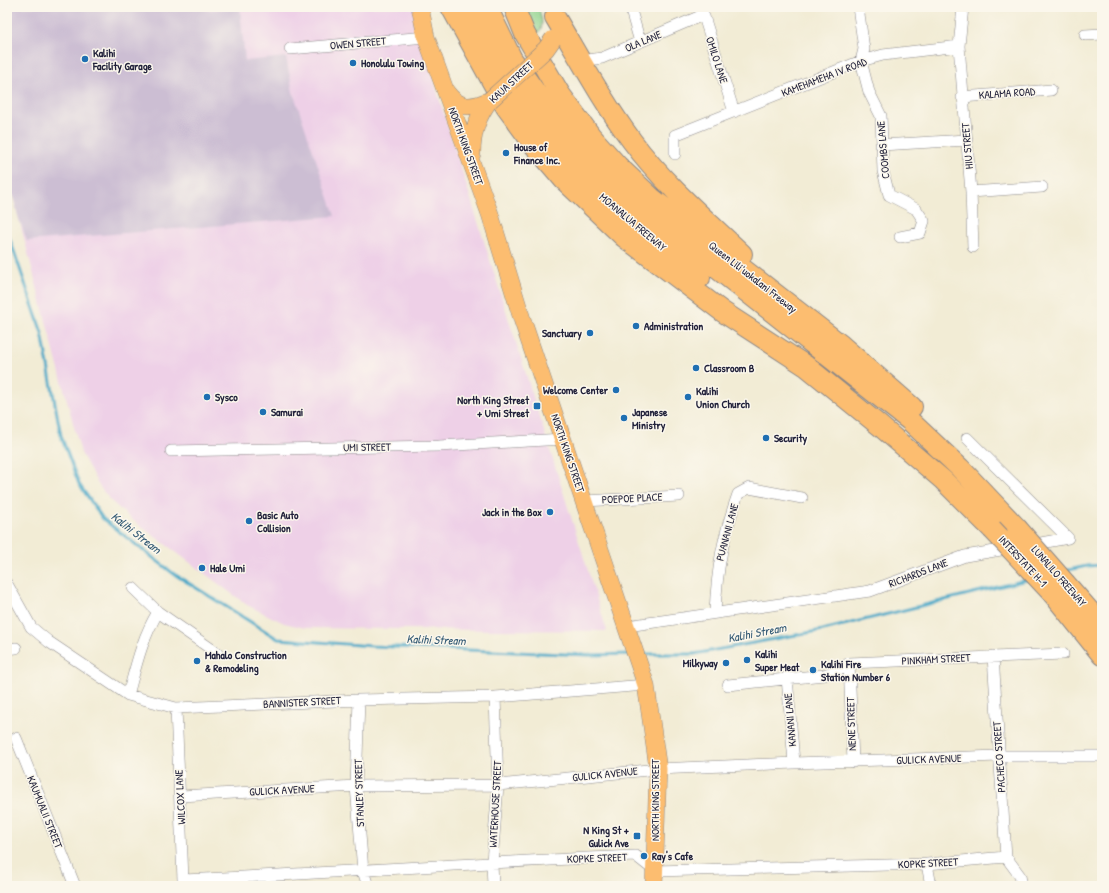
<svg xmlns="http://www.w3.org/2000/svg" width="1109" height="893" font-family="'Patrick Hand',sans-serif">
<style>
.built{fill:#eed0e7}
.industrial{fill:#ccbed3}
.green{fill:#8ed18a;stroke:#587a62}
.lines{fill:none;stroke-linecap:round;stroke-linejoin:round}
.stream{stroke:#48a8c7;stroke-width:3}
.street-casing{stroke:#8a8788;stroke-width:12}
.primary-casing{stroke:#8a8788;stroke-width:18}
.highway-casing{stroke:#8a8788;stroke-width:22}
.street{stroke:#fff;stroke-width:11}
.primary{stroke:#fcbd6f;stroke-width:17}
.highway{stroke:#fcbd6f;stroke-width:20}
.primary-bridge-casing{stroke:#8a8788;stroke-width:18;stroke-linecap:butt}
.highway-bridge-casing{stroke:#8a8788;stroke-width:22;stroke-linecap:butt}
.primary-bridge{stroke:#fcbd6f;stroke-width:17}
.highway-bridge{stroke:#fcbd6f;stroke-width:20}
.poi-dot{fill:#1f6fb2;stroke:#fbf7ec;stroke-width:1.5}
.labels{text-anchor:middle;stroke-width:3;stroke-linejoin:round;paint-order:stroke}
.street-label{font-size:11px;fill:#22223b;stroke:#fbf7ec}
.poi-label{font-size:11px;font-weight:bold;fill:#22223b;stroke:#fbf7ec;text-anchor:start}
.water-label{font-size:12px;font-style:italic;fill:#315873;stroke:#fbf7ec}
</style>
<rect width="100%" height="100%" fill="#fbf7ec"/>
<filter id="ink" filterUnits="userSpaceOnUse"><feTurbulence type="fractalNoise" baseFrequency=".025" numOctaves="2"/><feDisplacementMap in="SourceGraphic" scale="8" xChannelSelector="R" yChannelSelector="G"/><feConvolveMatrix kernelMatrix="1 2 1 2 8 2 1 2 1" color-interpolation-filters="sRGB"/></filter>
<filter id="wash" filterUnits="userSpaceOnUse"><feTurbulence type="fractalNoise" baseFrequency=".012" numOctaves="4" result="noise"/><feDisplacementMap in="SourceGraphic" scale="16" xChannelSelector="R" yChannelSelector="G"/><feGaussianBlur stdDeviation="0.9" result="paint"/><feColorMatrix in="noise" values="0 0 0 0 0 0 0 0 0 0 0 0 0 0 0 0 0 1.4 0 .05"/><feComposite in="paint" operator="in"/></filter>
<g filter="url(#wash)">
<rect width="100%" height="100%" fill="#f2ecd5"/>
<path class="built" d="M7 7H416L438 95 607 631 305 628 284 623 247 605 130 518 112 502 99 486 81 453 7 174Z"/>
<path class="industrial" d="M7 7H203L204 10 240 8 245 61 286 57 293 92 335 216 27 241 19 219 7 174Z"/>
<path class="green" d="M522 7H538C542 17 546 30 534 36Z"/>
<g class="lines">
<path class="stream" d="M7 231 42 333 61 436 79 484 103 519 174 574 278 639 372 646 590 655 630 654
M1064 571 1087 566 1102 565
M642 654H694L823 630 1030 579"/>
</g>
</g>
<g filter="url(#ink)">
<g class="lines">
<g class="street-casing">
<path id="street" d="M630 7 640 42
M701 7 734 112
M858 7 864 49 861 61 869 92 881 116 883 171 889 195 916 209 924 221 920 233 900 237
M963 7 959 46 971 192 973 247
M1085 35 1102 34
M290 49 426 37
M581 61 602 58 703 15
M962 97 1051 90
M881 145 967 140
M675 154V135L861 61 883 55 959 46
M971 192 1042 187
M967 438 1068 538 1030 545
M171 451 439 446 563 439
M584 501 679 496
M7 584 31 627 49 642 128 695 176 708 359 700 495 697 646 685
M133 588 158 612 217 653
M715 613C717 567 723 537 738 494L749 488 802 498
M627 626 870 591 965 556 1013 548
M7 649 16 648
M993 656 1006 857
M849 663 853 762
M787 677 794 763
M728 685 824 675 841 669 849 663 1063 654
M128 695C136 666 142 638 158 612
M359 700 356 786 363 871 368 886
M176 708 183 880 185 886
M16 738 75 886
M181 796 356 786 498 785 658 769 794 763 999 756H1102
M1006 857 1020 876 1022 886
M927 864 931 886
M183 880C334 873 485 862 636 856L655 871 927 864 1006 857
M493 886 492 862 498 785 495 697"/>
</g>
<g class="primary-casing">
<path id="primary" d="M420 7 426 37 490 214 522 319 646 685 658 769 654 886
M447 93C460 110 472 108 490 100
M472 154C472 134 477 116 490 100"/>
</g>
<g class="highway-casing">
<path id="highway" d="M451 7 506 107 534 145 564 180 624 237 723 312 806 366 880 426 943 480 992 529
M468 7 504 71 545 132 602 197 700 278
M487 7 512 59 554 118 598 170 658 222 909 420 960 468 1017 528
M514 7 525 34 560 94 591 136 618 166 653 199 841 345 912 407
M555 17C580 59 603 102 632 141 664 184 704 218 742 254
M1066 584 1102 625
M1053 594 1102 655"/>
</g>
<use href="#street" class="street"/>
<use href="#primary" class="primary"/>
<use href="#highway" class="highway"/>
<g class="primary-bridge-casing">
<path id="primary-bridge" d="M490 100 546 49 553 39"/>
</g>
<g class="highway-bridge-casing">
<path id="highway-bridge" d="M1017 528 1066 584
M992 529 1053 594"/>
</g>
<use href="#primary-bridge" class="primary-bridge"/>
<use href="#highway-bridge" class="highway-bridge"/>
</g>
</g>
<g class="poi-dot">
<circle cx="85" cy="59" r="4"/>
<circle cx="353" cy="63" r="4"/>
<circle cx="506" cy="153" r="4"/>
<circle cx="636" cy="326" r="4"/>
<circle cx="590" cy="333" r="4"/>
<circle cx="696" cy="368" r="4"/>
<circle cx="616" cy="390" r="4"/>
<circle cx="207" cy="397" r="4"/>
<circle cx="688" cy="397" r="4"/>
<rect x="533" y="402" width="8" height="8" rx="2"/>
<circle cx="263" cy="412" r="4"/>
<circle cx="624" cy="418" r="4"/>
<circle cx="766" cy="438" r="4"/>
<circle cx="550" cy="512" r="4"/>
<circle cx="249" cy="521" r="4"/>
<circle cx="202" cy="568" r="4"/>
<circle cx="747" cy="660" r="4"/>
<circle cx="197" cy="661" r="4"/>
<circle cx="726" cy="663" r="4"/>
<circle cx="813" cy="670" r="4"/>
<rect x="633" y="832" width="8" height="8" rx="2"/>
<circle cx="644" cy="856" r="4"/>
</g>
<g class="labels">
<g class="street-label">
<text transform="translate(643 41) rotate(-23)" y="4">OLA LANE</text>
<text transform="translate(358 43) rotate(-5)" y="4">OWEN STREET</text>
<text transform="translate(717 60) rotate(72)" y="4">OMILO LANE</text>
<text transform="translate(824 77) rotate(-21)" y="4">KAMEHAMEHA IV ROAD</text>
<text transform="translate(511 82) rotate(-43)" y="4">KAUA STREET</text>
<text transform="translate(1007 93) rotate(-4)" y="4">KALAMA ROAD</text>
<text transform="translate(466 146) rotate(70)" y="4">NORTH KING STREET</text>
<text transform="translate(967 146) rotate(-95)" y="4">HIU STREET</text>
<text transform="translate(883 150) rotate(-95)" y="4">COOMBS LANE</text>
<text transform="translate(633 222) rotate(40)" y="4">MOANALUA FREEWAY</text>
<text transform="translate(753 277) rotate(38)" y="4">Queen Liliʻuokalani Freeway</text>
<text transform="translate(367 447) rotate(-1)" y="4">UMI STREET</text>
<text transform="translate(568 453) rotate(71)" y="4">NORTH KING STREET</text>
<text transform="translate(632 498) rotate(-3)" y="4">POEPOE PLACE</text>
<text transform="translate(727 532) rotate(-75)" y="4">PUANANI LANE</text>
<text transform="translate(1023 561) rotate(47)" y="4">INTERSTATE H-1</text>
<text transform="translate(918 573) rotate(-21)" y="4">RICHARDS LANE</text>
<text transform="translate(1059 576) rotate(49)" y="4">LUNALILO FREEWAY</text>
<text transform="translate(936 659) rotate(-3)" y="4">PINKHAM STREET</text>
<text transform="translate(302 702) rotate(-3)" y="4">BANNISTER STREET</text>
<text transform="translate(790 720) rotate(-95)" y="4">KANANI LANE</text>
<text transform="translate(851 724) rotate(-92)" y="4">NENE STREET</text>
<text transform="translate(999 757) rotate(-94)" y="4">PACHECO STREET</text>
<text transform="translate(929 759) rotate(-2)" y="4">GULICK AVENUE</text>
<text transform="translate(605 774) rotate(-6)" y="4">GULICK AVENUE</text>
<text transform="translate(282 790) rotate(-3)" y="4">GULICK AVENUE</text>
<text transform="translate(359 793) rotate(-92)" y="4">STANLEY STREET</text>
<text transform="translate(180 797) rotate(-93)" y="4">WILCOX LANE</text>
<text transform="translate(655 800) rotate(-90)" y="4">NORTH KING STREET</text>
<text transform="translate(495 804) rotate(-87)" y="4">WATERHOUSE STREET</text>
<text transform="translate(45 812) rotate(68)" y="4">KAUMUALII STREET</text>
<text transform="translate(597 858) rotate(-2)" y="4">KOPKE STREET</text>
<text transform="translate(928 863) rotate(-3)" y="4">KOPKE STREET</text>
</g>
<g class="poi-label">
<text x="93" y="57">Kalihi<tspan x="93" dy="13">Facility Garage</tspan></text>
<text x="361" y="67">Honolulu Towing</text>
<text x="514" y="151">House of<tspan x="514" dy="13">Finance Inc.</tspan></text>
<text x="644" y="330">Administration</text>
<text x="582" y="337" text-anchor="end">Sanctuary</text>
<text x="704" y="372">Classroom B</text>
<text x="608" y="394" text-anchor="end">Welcome Center</text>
<text x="696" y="395">Kalihi<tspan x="696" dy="13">Union Church</tspan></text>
<text x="215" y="401">Sysco</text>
<text x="529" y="404" text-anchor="end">North King Street<tspan x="529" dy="13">+ Umi Street</tspan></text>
<text x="271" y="416">Samurai</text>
<text x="632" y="416">Japanese<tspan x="632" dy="13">Ministry</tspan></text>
<text x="774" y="442">Security</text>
<text x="542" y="516" text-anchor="end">Jack in the Box</text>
<text x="257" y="519">Basic Auto<tspan x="257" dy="13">Collision</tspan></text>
<text x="210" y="572">Hale Umi</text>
<text x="755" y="658">Kalihi<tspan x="755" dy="13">Super Meat</tspan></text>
<text x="205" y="659">Mahalo Construction<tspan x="205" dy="13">&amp; Remodeling</tspan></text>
<text x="718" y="667" text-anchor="end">Milkyway</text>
<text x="821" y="668">Kalihi Fire<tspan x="821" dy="13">Station Number 6</tspan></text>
<text x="629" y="834" text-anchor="end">N King St +<tspan x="629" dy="13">Gulick Ave</tspan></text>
<text x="652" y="860">Ray's Cafe</text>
</g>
<g class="water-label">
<text transform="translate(136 533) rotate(38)" y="4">Kalihi Stream</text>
<text transform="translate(757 633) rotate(-11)" y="4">Kalihi Stream</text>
<text transform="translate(436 640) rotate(2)" y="4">Kalihi Stream</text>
</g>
</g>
<rect width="1109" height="893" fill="none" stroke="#fbf7ec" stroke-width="24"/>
</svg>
